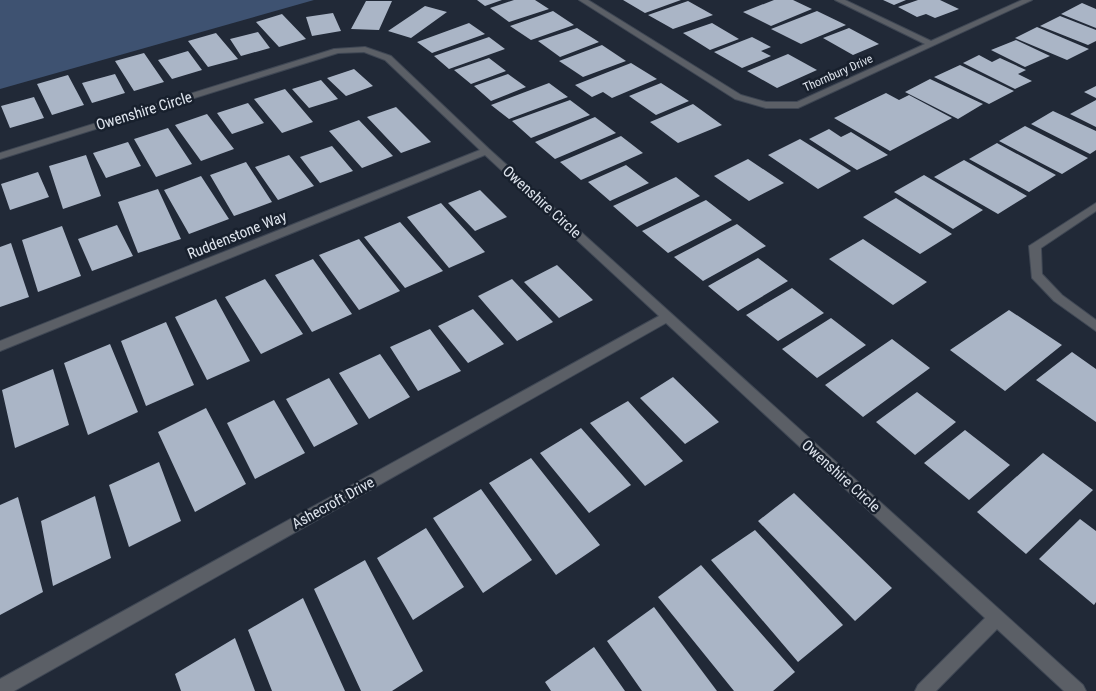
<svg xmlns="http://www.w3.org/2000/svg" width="1096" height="691" font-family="'Roboto Condensed',sans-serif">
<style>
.green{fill:#3e5271}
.building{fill:#aab5c6}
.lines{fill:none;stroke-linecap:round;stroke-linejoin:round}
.minor-casing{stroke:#3f4754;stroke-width:2}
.minor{fill:#5b5f66;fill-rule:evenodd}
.labels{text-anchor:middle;stroke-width:5;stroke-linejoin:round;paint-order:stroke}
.far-street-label{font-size:12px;fill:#dee4ed;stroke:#18202d}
.street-label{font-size:15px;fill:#dee4ed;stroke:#18202d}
</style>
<rect width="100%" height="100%" fill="#212937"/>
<path class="green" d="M0 0H314L0 89Z"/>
<path class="building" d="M477 0H502L485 6Z
M514 0H535L549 9 509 22 490 8Z
M623 0H681L645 13Z
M774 0H793L812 9 771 26 743 12Z
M883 0H906L894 5Z
M918 0H940L959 9 935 18 926 14 917 17 898 7Z
M366 1H392L379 30 351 29Z
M688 1 713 15 673 29 648 15Z
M1082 3 1096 9V28L1061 14Z
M425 6 447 12 411 38 388 31Z
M553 11 574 25 531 40 510 26Z
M817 11 846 25 801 44 771 29Z
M333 13 341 31 312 36 306 17Z
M282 14 306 39 279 47 256 22Z
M1060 16 1096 30V41L1088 45 1040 26Z
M469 23 485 34 432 53 417 42Z
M712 23 739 39 710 50 683 33Z
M1037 27 1089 49 1067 60 1015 38Z
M577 28 599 42 560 57 538 41Z
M849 28 879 44 853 55 823 38Z
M258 32 270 48 241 56 230 39Z
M216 33 238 59 208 67 188 41Z
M489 37 505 49 449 69 434 56Z
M752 37 771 47 761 51 771 56 742 68 714 52Z
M1016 40 1050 56 1025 67 991 50Z
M602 45 626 61 583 77 559 61Z
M188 51 202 70 172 79 158 60Z
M144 53 164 82 134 91 115 61Z
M788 54 817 70 777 88 747 71Z
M979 55 992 62 1000 58 1026 70 1018 74 1032 81 1015 89 963 63Z
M489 58 506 71 471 84 454 70Z
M631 63 657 79 612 98 603 92 592 97 575 85Z
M960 65 1014 91 989 104 934 77Z
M354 69 373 86 346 96 327 78Z
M115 74 125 93 92 103 82 83Z
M508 74 526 87 491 101 474 86Z
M68 75 84 105 52 115 37 84Z
M930 79 983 104 958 119 905 92Z
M321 80 338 99 309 108 292 89Z
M549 83 568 97 509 119 491 105Z
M661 83 689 101 656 115 629 96Z
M1096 86V98L1084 92Z
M285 89 313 122 282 133 254 99Z
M886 93 899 100 909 95 952 118 890 151 834 118Z
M34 97 44 118 10 128 1 106Z
M570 100 590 115 531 138 512 121Z
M1096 100V127L1070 114Z
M248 103 264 123 232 134 217 113Z
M693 104 722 125 678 143 650 122Z
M396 107 431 142 401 153 367 117Z
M1053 111 1096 131V150L1090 154 1031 124Z
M207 114 234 149 201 161 175 125Z
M595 117 616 133 555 159 535 142Z
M359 120 393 156 362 168 329 131Z
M1025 126 1088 158 1062 174 999 141Z
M168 128 192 164 156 177 134 139Z
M829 129 841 137 851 132 888 155 857 170 809 139Z
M621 136 643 153 581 180 560 162Z
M800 139 851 171 818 189 768 155Z
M128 142 141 166 106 178 93 153Z
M997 143 1056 175 1029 192 969 159Z
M332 146 353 171 320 183 300 157Z
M86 155 101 196 63 209 49 166Z
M289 155 314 186 278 200 255 167Z
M748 159 784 183 749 201 714 176Z
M964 160 1027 196 998 214 934 177Z
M246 162 272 202 234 216 210 175Z
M626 165 649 183 610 201 588 182Z
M38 172 49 197 10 210 1 184Z
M924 175 983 210 953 229 894 192Z
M201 176 229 219 189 234 164 190Z
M676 177 700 196 637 227 613 206Z
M158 189 181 239 138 253 118 202Z
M480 190 507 217 475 231 448 203Z
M896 198 952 234 920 254 863 217Z
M706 200 732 220 668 253 642 231Z
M441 203 485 252 449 268 407 217Z
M400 222 443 271 405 288 364 237Z
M737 224 766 246 703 281 674 257Z
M117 225 133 256 92 271 78 239Z
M62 226 81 276 38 292 22 240Z
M359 239 400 291 359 310 319 255Z
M863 239 927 282 893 305 829 259Z
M11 243 29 297 0 307V247Z
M758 258 788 281 738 311 708 286Z
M313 259 352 314 312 332 275 275Z
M557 265 593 300 559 318 524 282Z
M265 279 303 334 261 354 225 297Z
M512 279 553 322 517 341 478 296Z
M792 288 824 313 778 341 746 315Z
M216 299 250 361 207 380 175 317Z
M473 309 504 344 468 363 438 326Z
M1009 310 1062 345 1005 391 950 350Z
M831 318 866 345 817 378 782 349Z
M166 322 194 385 146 406 121 341Z
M430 329 461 371 418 391 390 347Z
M892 339 930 368 863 417 825 385Z
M110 344 138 412 88 435 64 363Z
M1072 352 1096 369V422L1036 380Z
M380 354 410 397 369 419 339 373Z
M53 369 69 425 15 448 2 390Z
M673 377 719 422 685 444 640 398Z
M329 378 358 424 314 447 286 399Z
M917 392 956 422 915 455 876 422Z
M274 400 305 453 255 479 227 423Z
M628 401 683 461 645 486 590 423Z
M206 408 246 484 195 512 158 432Z
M581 428 631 485 589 513 540 453Z
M965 430 1010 465 969 500 924 463Z
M1043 453 1093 490 1026 554 977 512Z
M531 458 600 545 556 575 489 483Z
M159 462 181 521 129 547 109 485Z
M481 489 532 560 483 593 433 518Z
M794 493 892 588 855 621 758 521Z
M95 496 111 558 53 586 41 521Z
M18 497 43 592 0 615V505Z
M1080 519 1096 531V602L1094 605 1039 559Z
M426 528 464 587 413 620 377 558Z
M755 530 843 625 798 662 711 560Z
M365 560 423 671 392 691H361L314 589Z
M701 565 795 672 773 691H734L658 597Z
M303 598 345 691H272L248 630Z
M654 607 717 691H642L607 641Z
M235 638 255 691H181L175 674Z
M594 647 625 691H551L545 682Z"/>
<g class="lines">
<g class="minor-casing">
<path id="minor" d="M579 0H588L741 95 766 102H797L925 44 835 0H845L931 41 1022 0H1032L798 108H766L735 99Z
M365 47 391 56 489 149 1083 685 1086 691H1064L997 629 936 691H915L918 685 985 618 666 323 14 691H0V679L659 316 485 155 0 351V341L480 150 385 60 364 52 338 53 0 159V153L334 49Z
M1096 203V211L1041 248 1042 274 1062 295 1096 320V331L1054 301 1032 278 1029 246Z"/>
</g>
<use href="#minor" class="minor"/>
</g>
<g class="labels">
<g class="far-street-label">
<text transform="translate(838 73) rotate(-24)" y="4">Thornbury Drive</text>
</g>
<g class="street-label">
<text transform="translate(144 111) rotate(-17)" y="5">Owenshire Circle</text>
<text transform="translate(542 202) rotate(42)" y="5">Owenshire Circle</text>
<text transform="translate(237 235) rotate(-22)" y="5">Ruddenstone Way</text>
<text transform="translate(841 476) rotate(42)" y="5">Owenshire Circle</text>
<text transform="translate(333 503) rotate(-29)" y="5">Ashecroft Drive</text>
</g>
</g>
</svg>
